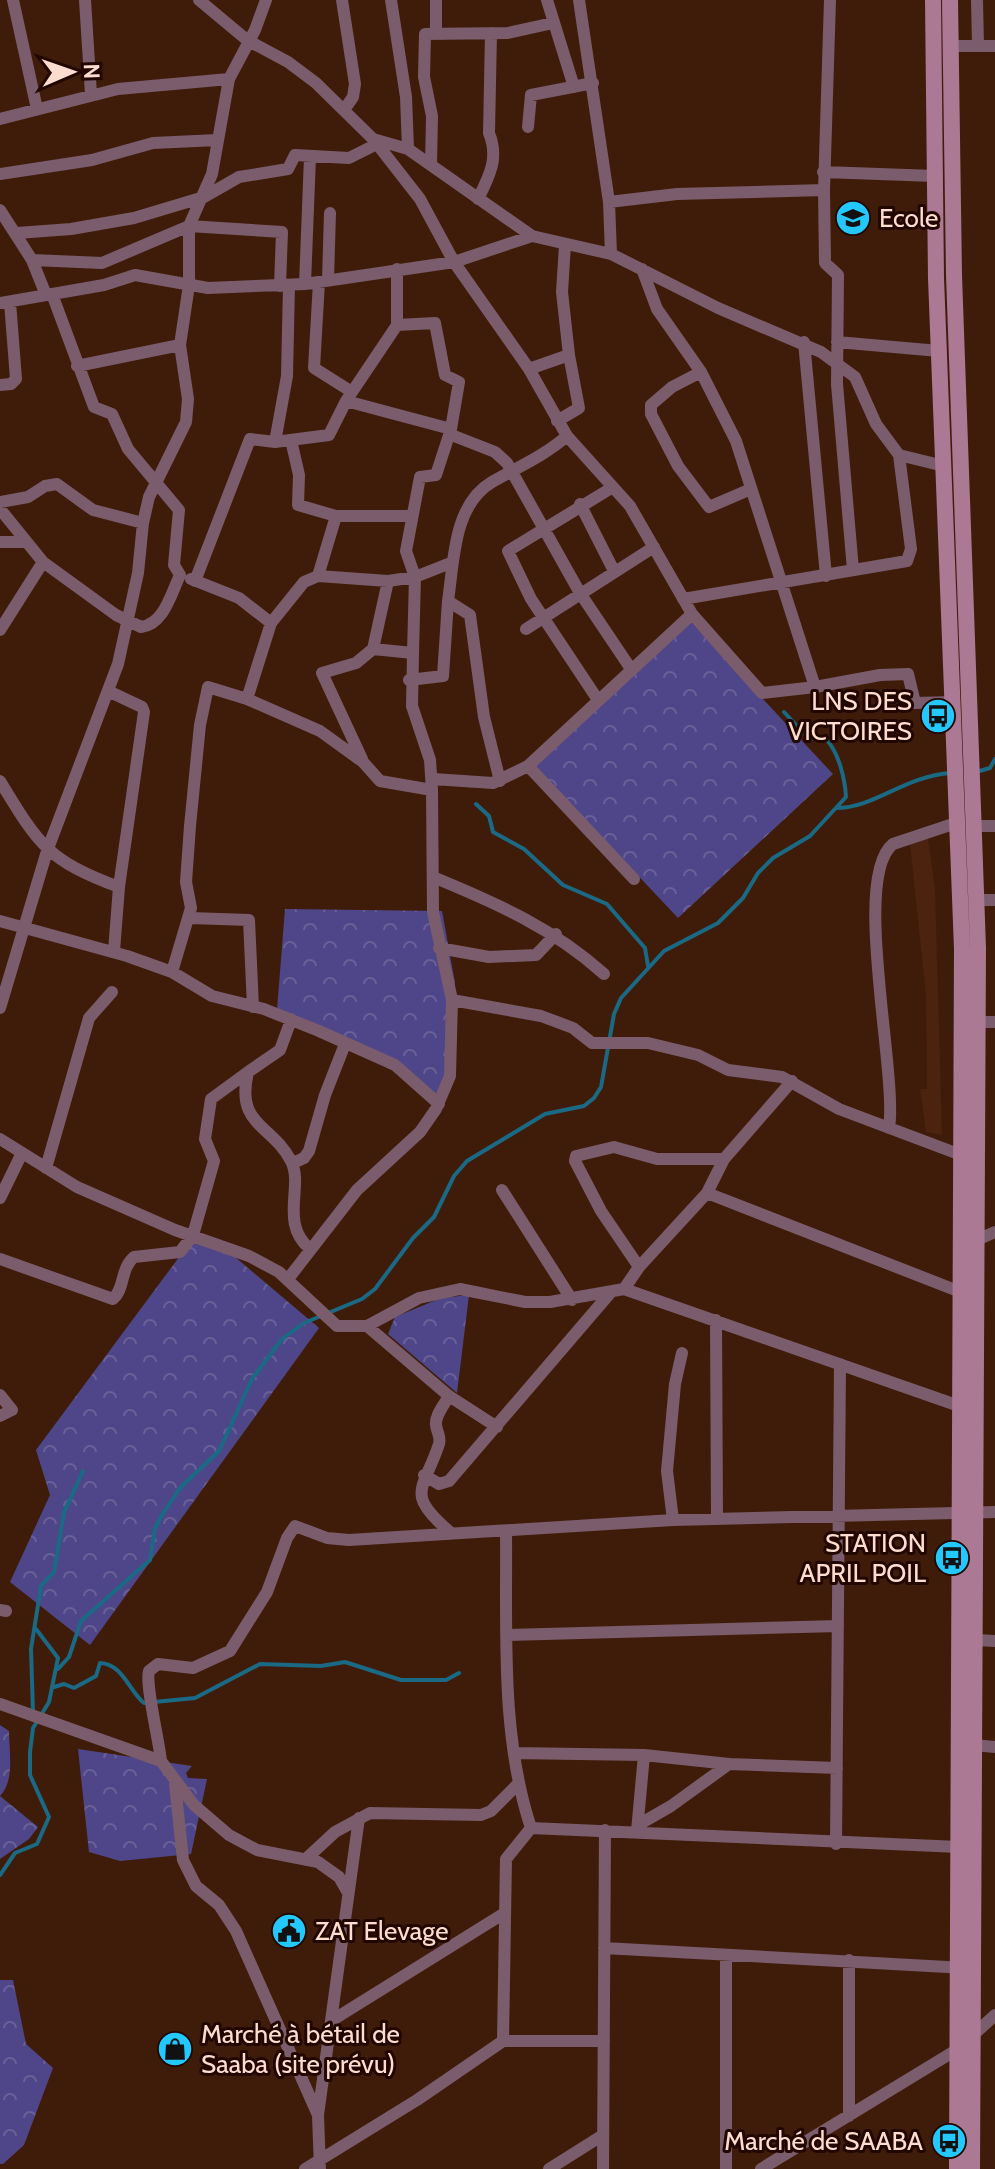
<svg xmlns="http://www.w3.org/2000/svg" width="995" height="2169" font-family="Cabin,sans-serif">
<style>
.built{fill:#4b230e}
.forest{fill:url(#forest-crowns)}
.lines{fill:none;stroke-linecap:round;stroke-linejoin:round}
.stream{stroke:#1a6985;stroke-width:4}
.street{stroke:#7b5c6c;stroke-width:12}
.secondary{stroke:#ab7993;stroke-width:16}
.labels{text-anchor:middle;stroke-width:6;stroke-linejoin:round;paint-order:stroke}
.poi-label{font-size:26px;fill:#feddce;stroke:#210700;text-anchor:start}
</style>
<defs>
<pattern id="forest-crowns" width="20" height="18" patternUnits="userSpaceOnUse" patternTransform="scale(2)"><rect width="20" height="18" fill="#4e4688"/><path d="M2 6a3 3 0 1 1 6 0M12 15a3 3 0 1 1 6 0" fill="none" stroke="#696098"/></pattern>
</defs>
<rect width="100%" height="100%" fill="#3f1c09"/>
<path class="built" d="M927 833 935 888 942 1135 926 1132 920 1089H927L926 995 909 835Z"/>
<path class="forest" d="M688 619 833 774 678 918 533 764Z
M285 909 442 911 455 983 451 1048 438 1100 394 1059 277 1010Z
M191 1241 235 1257 319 1328 90 1645 10 1582 50 1495 36 1450Z
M469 1295 457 1393 388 1334 395 1317 441 1298Z
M0 1725 9 1731C9 1751 15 1781 0 1796L38 1827 29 1839 0 1859Z
M78 1749 192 1766 186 1773 188 1778 207 1779 191 1854 120 1861 89 1852Z
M0 1980H13L26 2044 53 2068 24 2145 3 2164H0Z"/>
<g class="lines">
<path class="stream" d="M976 772 990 768 995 759
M476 804 489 816 493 832 524 849 563 885 607 904 645 948 648 966
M836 808C875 808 904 776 951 773
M58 1669 69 1657 81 1621 150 1560 155 1528 162 1515 180 1488 219 1451 252 1379 282 1339 304 1323 362 1299 375 1289 413 1238 434 1217 454 1176 467 1161 545 1114 584 1106 594 1098 601 1087 614 1014 621 998 664 951 718 923 743 898 758 873 773 858 810 836 846 797C845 779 839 754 827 740L808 738 784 712
M54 1687 64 1684 74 1688 96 1676 100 1663C123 1664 129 1691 144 1703L195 1698 260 1664 321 1666 345 1662 401 1680H446L459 1673
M33 1713 31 1649 41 1586 54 1572 64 1512 83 1471
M0 1875 15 1853 37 1844 49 1817 30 1775V1752L33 1728 49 1702 58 1658 36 1629"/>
<path class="street" d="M13 0 37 109
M85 0 91 94
M199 0 247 40 288 62 316 83 373 139 408 149 532 236 611 254 718 308 821 352 855 377 876 424 899 455 944 466
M342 0 355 84 353 97 344 110
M391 0 406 97 408 149
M436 0V33
M547 0 574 87
M579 0 609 202
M977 0 978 45
M950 46H995
M0 119 118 89 229 79
M528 127 531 95 593 83
M374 140 420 199 454 262 529 369 567 436 630 506 692 614 762 693 815 687
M431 165 432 116 424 77 425 34 508 33 553 23
M823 172 935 176
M0 174 92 160 153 143 217 140
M824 190 825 263 838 275 837 384 853 570
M478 199C490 175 499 158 489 133L491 33
M0 210 32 260 46 295
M17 233 71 229 134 218 204 197 239 177 288 169 295 155 349 158 377 144
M611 254 609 202 677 194 824 190 830 0
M32 260 102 263 189 226 282 232 280 286
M397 269V325L435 323 445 375 459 382 451 429 436 475 420 477 406 551 415 577 413 653
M642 269 657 309 701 372 736 441 815 687 880 675 908 674 915 703 954 702
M328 280 330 213
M319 282 314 368 352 392
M305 284 310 157
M0 303 104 285 135 275 208 288 305 284 454 262 532 236
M804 342 826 576
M837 342 939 351
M77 366 180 345
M529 369 569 355 562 292 565 245
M701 372 672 387 651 405V414L678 466 709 507 751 489
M0 385 11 384 16 379 10 302
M346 401 451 429
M557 421 579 408 569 355
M449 434 495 452 507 463 580 593 631 669
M291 440 299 475 298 505 336 516
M275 442 287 376 289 285
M0 502 28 497 45 486 57 484 93 510 143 523
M580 504 614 571
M0 509 43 562 116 615 141 627C164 624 171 594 180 575L174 565 179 510 128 449 112 414 94 407 52 294
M0 542H24
M318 576 388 581
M191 579 239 598 271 623 247 699
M195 581 250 439 275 442 329 435 346 401 397 325
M683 599 907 561 911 549 899 455
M271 623 304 582 318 576 336 516H410
M526 629 654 547
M0 630 43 562
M373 649 388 581 415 577 453 562
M409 680 443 676 448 601
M108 691 142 707 144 712 119 887 114 951
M598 700 531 599 508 551 613 487
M362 759 322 673 356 663 373 649 413 653 412 706 430 760 432 790
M528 766 634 879
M433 779 493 783 528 766 692 614
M0 781C39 845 47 860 119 887
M500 781 484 717 470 615 448 601C454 561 453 505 492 482 518 467 544 456 567 436
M975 826H995
M433 877C496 903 553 928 604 974
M977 900H995
M190 918 249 920 253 1007
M0 921 127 956 172 972 212 996 264 1009 319 1031 395 1065 439 1104
M439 948 489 957 536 955 556 934
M172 972 191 908 186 882 190 826 200 725 208 687 247 699 320 731 363 762 380 781 432 790 433 912 452 1000 450 1076 436 1109 420 1132 357 1190 288 1279
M452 1000 541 1016 573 1028 592 1043H648L698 1055 728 1070 782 1077 839 1109 961 1155
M0 1008 47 851 118 664 138 573 143 523 149 497 186 422 188 399 180 345 189 285V226L212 174 229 79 255 30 266 0
M291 1020 280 1050 248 1072C235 1126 272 1124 291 1161 304 1186 279 1223 310 1249
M970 1022H995
M889 1128C898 1073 851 877 893 844L959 822
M0 1139 77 1187 175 1230 249 1256 279 1272 337 1326H367L419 1298 460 1289 525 1302H550L624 1289 962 1407
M293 1163 304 1158 309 1151 325 1095 345 1044
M46 1168 89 1018 112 992
M502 1190 572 1300
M707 1193 963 1293
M0 1198 22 1153
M979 1239 995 1232
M0 1259 113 1299C125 1289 120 1269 134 1257L180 1252 193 1235 214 1161 205 1139 211 1099 248 1072
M639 1267 601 1211 575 1161 576 1156 614 1147 657 1159H724
M624 1289 639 1267 707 1193 724 1159 792 1081
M716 1320 717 1519
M367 1326 449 1396 497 1427
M0 1395 12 1410 0 1416
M449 1396C444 1405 435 1415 436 1425 437 1433 441 1436 439 1444 424 1490 404 1493 450 1532
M424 1475 439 1484 449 1481 611 1292
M673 1520 667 1471 675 1384 682 1353
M506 1531C507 1629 500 1734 531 1828
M0 1610 6 1611
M507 1635 838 1626
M976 1640 995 1641
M0 1704 161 1761 194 1805 229 1835 257 1850 318 1862 339 1877 347 1891
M974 1745 995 1747
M514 1753 644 1755 729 1764 837 1768
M161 1761C159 1740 145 1684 149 1671L158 1664 193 1668 230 1651 267 1592 287 1538 295 1526 327 1538 349 1540 673 1520 995 1512
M175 1784 183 1860 196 1886 219 1905 236 1931 318 2115
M638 1825 671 1806 729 1764
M637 1831 644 1755
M836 1844 840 1364
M307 1858 335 1832 370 1813 481 1815 491 1811 518 1784
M604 1948 965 1968
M726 1956V2169
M849 1960V2116
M331 2021 503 1914
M503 2041 506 1859 531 1828 959 1847
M305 2169 417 2100 503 2041H604
M320 2169 318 2115 359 1818
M549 2169 603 2135
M603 2169 605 1830
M761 2169 958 2049 995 2015"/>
<path class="secondary" d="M933 0 936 278 962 949 957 2169
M950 0 954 275 978 948 972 2169"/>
</g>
<defs>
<g id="school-disc" transform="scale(1.8)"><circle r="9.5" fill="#23c9fe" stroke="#210700"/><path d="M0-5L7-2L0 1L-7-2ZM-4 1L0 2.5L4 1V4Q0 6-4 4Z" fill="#111"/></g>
<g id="bus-disc" transform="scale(1.8)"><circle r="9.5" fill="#23c9fe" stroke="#210700"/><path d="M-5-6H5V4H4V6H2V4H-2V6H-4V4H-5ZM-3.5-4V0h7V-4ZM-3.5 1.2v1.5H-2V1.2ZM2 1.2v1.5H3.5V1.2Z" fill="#111"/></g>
<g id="civic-disc" transform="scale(1.8)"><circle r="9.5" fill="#23c9fe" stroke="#210700"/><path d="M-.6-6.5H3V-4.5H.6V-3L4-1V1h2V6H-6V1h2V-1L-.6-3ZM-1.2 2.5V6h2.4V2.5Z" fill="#111"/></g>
<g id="shop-disc" transform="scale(1.8)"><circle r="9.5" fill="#23c9fe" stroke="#210700"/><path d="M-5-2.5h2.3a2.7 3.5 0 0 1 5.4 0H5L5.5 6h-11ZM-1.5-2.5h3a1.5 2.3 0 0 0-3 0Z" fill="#111"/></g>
</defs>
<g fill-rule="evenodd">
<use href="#school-disc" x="853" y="218"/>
<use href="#bus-disc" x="938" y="716"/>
<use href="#bus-disc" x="952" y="1558"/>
<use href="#civic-disc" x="289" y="1931"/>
<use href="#shop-disc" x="175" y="2049"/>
<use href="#bus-disc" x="949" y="2141"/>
</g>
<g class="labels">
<g class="poi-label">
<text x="879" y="227">Ecole</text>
<text x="912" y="710" text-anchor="end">LNS DES<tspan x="912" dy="30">VICTOIRES</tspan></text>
<text x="926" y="1552" text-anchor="end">STATION<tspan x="926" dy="30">APRIL POIL</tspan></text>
<text x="315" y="1940">ZAT Elevage</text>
<text x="201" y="2043">Marché à bétail de<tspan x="201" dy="30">Saaba (site prévu)</tspan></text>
<text x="923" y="2150" text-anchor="end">Marché de SAABA</text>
</g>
</g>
<g transform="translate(72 72) rotate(88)" stroke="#210700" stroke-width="6" paint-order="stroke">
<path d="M0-6L14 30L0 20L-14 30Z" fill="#feddce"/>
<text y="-12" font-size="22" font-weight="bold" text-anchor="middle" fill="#feddce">N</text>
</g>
</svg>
